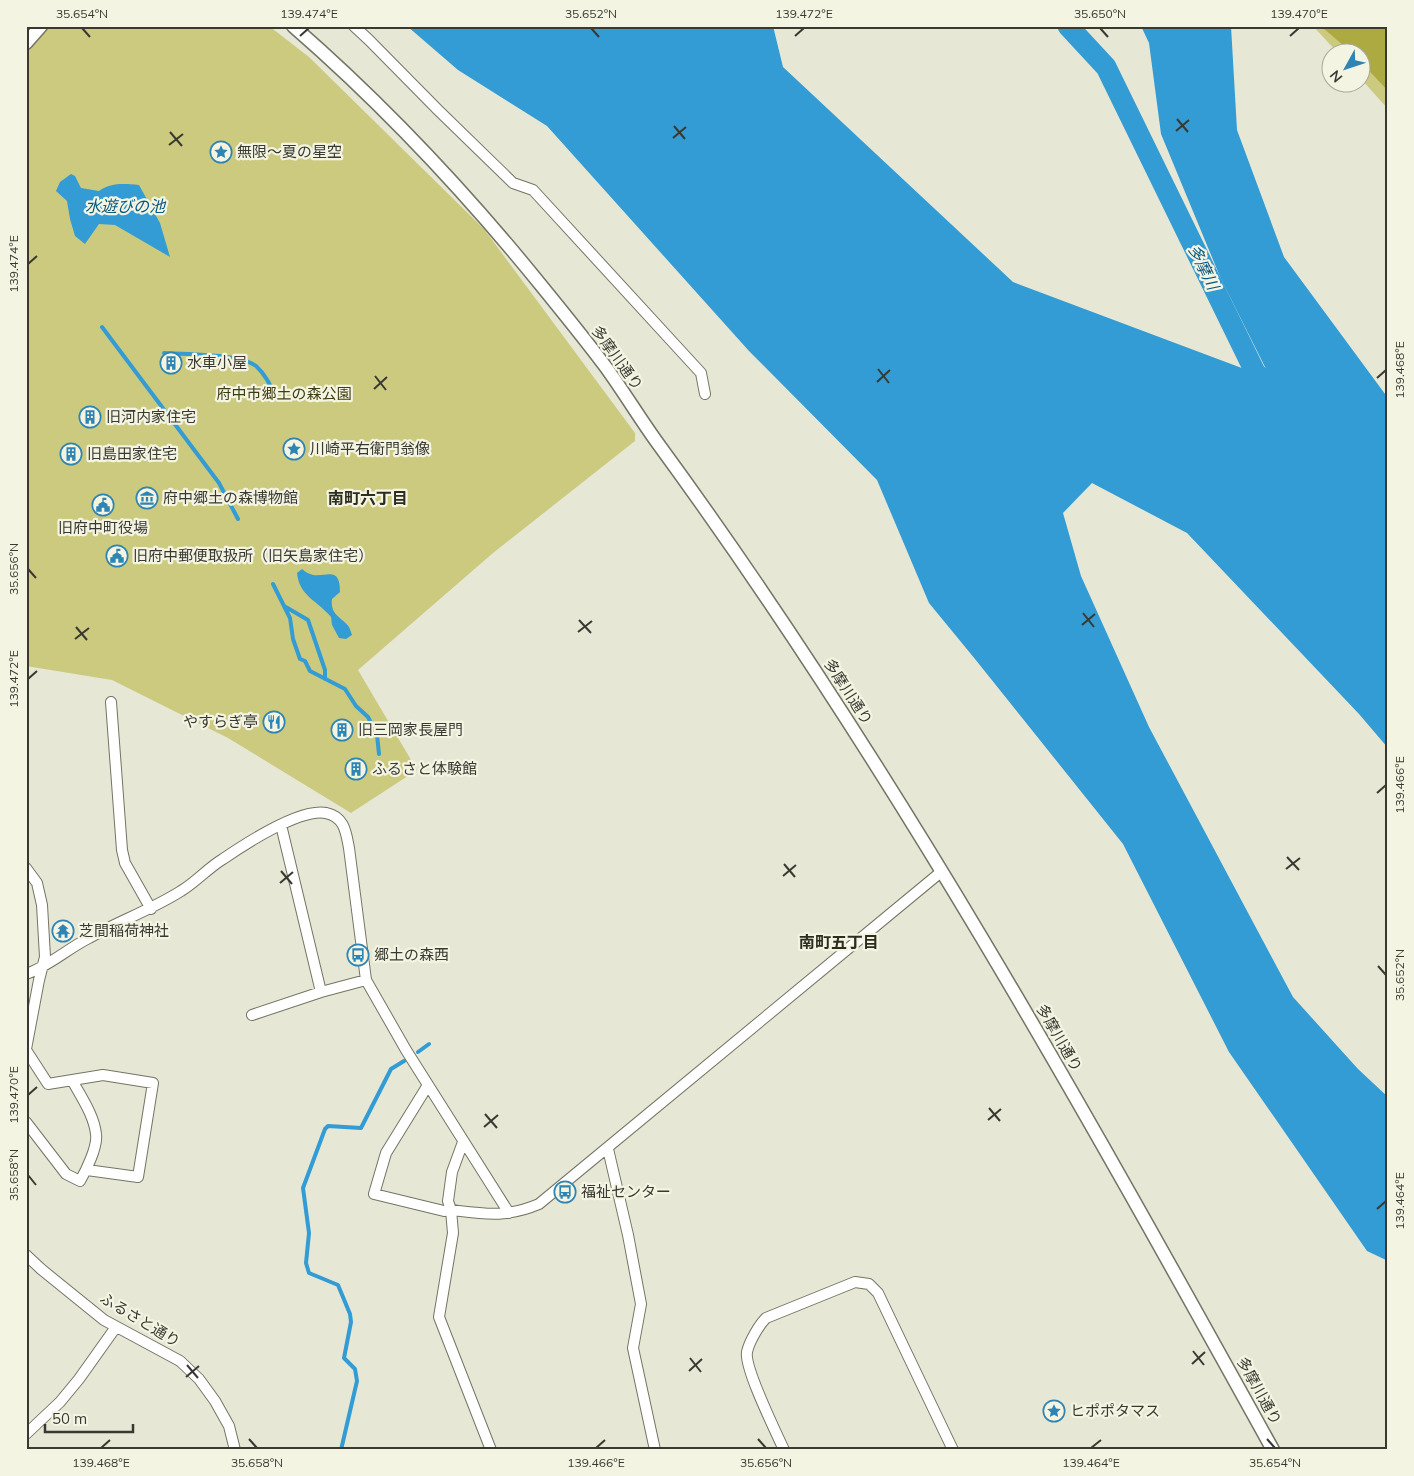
<svg xmlns="http://www.w3.org/2000/svg" width="1414" height="1476" font-family="Mulish,'Noto Sans JP',sans-serif">
<style>
.green{fill:#ccca7f}
.forest{fill:#aeaa42}
.water{fill:#339cd4}
.lines{fill:none;stroke-linecap:round;stroke-linejoin:round}
.stream{stroke:#339cd4;stroke-width:4}
.river{stroke:#339cd4;stroke-width:21}
.minor-casing{stroke:#747465;stroke-width:12}
.tertiary-casing{stroke:#747465;stroke-width:15}
.minor{stroke:#fff;stroke-width:10}
.tertiary{stroke:#fff;stroke-width:12}
.ticks{fill:none;stroke:#393932;stroke-width:2}
.labels{text-anchor:middle;stroke-width:4.5;stroke-linejoin:round;paint-order:stroke}
.poi-label{font-size:15px;fill:#393932;stroke:#f4f4e3;text-anchor:start}
.street-label{font-size:15px;fill:#393932;stroke:#f4f4e3}
.park-label{font-size:15px;fill:#3d3b10;stroke:#f4f4e3}
.water-label{font-size:16px;font-style:italic;fill:#08597f;stroke:#f4f4e3}
.neighbourhood-label{font-size:16px;font-weight:bold;fill:#2d2d1f;stroke:#f4f4e3}
.neatline{fill:none;stroke:#393932;stroke-width:2}
.ticks-label{font-size:12px;text-anchor:middle;fill:#393932}
</style>
<rect width="100%" height="100%" fill="#e7e7d6"/>
<path class="green" d="M26 26H269L309 57 484 229 635 433V441L493 553 358 670 417 770 351 813 228 738 112 680 26 666Z
M1313 26H1388V109L1362 80V52H1337Z"/>
<path class="forest" d="M1299 26H1388V91L1362 63V52H1351L1323 28Z"/>
<path class="water" d="M407 26H773L783 67 1013 282 1271 379 1221 279 1161 134 1149 43 1141 26H1231L1237 130 1284 257 1388 398V748L1359 714 1187 533 1092 483 1063 513 1081 576 1149 727 1293 997 1358 1069 1388 1097V1261L1367 1251 1229 1052 1123 844 975 659 929 603 877 480 749 351 547 126 458 70Z
M71 174 75 176 81 188 99 191C112 182 124 184 139 185L160 223 170 257 115 225 99 224 85 244 75 236 70 219 67 201 56 191 60 182Z
M302 569C305 572 309 574 313 575 327 577 340 566 340 592L332 599C330 616 342 617 349 627 350 629 351 632 352 635L346 639 339 638 332 625 331 617C318 601 299 596 297 573Z"/>
<g class="lines">
<path class="stream" d="M102 327 219 483 238 519
M164 353C186 354 240 354 256 366 266 375 271 387 277 399
M273 584 290 618 293 639 300 659 305 661 310 671 345 689 356 706 368 717 377 735 379 754
M284 606 308 620 325 670V679
M418 1052 429 1044
M341 1450 357 1381 355 1369 344 1358 351 1322 350 1314 338 1285 309 1273 306 1263 309 1233 303 1188 325 1129 328 1126 361 1128 391 1069 404 1061"/>
<path class="river" d="M1068 26 1106 67 1256 374 1280 390"/>
<g class="minor-casing">
<path id="minor" d="M354 26 369 40 438 110 513 183 533 190 701 373 705 394
M111 702 122 850 125 863 151 909
M281 825 321 992
M26 868 37 883 42 905 45 957 39 980 26 1049
M26 974C49 966 67 949 89 938 119 921 151 910 181 891 196 882 208 868 223 859 245 844 300 808 326 813 345 817 346 833 349 848L366 980 406 1050 509 1213
M252 1015 321 992 366 980
M26 1050 48 1084 103 1075 153 1083 138 1177 87 1170
M428 1085 386 1153 374 1194 444 1211 451 1210C485 1214 506 1218 539 1204L941 872
M26 1122 66 1174 80 1181C86 1171 98 1146 96 1134 94 1115 81 1097 72 1080
M463 1142 452 1172 448 1201 451 1210 453 1233 439 1317 491 1450
M608 1149 628 1235 641 1304 633 1348 655 1450
M26 1255 41 1269 104 1320 180 1361 199 1379 215 1401 229 1426 235 1450
M26 1434 60 1402 79 1379 116 1327
M784 1450C776 1432 744 1368 747 1352 749 1342 759 1325 766 1318L855 1282 869 1284 878 1293 953 1450"/>
</g>
<g class="tertiary-casing">
<path id="tertiary" d="M293 26C385 106 463 189 540 284 562 311 584 338 605 366 624 392 640 419 659 445 891 762 1083 1107 1273 1450
M26 43 41 26"/>
</g>
<use href="#minor" class="minor"/>
<use href="#tertiary" class="tertiary"/>
</g>
<path class="ticks" d="M82 28 90 37M591 28 599 37M1100 28 1108 37M300 36 309 28M795 36 804 28M1290 36 1299 28M1177 119 1188 132M674 126 685 139M1176 131 1189 120M170 132 182 146M673 138 686 127M169 145 183 134M28 264 37 256M878 369 889 383M375 376 386 390M1377 378 1386 370M877 382 890 370M374 389 387 377M28 569 36 578M1083 613 1094 627M579 620 591 633M1082 625 1095 614M76 627 87 640M578 632 592 621M75 639 89 628M28 679 37 671M1377 793 1386 785M1287 857 1299 870M784 864 795 877M1286 869 1300 858M281 871 292 884M783 876 796 865M280 883 293 872M1378 966 1386 975M28 1095 37 1087M989 1108 1000 1121M485 1114 497 1128M988 1120 1001 1109M484 1127 498 1115M28 1175 36 1185M1377 1209 1386 1201M1193 1351 1204 1365M690 1358 701 1372M1192 1364 1205 1352M187 1365 198 1378M689 1371 702 1359M186 1377 199 1366M249 1439 257 1448M758 1439 766 1448M1267 1439 1275 1448M101 1448 110 1440M596 1448 605 1440M1091 1448 1101 1440"/>
<defs>
<g id="sight-ring" transform="scale(1.125)"><circle r="9.5" fill="#f4f4e3" stroke="#2e84b3" stroke-width="1.5"/><path d="M0-6L1.8-2.2L6-1.7L2.9 1.2L3.7 5.4L0 3.3L-3.7 5.4L-2.9 1.2L-6-1.7L-1.8-2.2Z" fill="#2e84b3"/></g>
<g id="building-ring" transform="scale(1.125)"><circle r="9.5" fill="#f4f4e3" stroke="#2e84b3" stroke-width="1.5"/><path d="M-4-6H4V6H1V3H-1V6H-4ZM-2.5-4.3h1.7v1.8h-1.7ZM.8-4.3h1.7v1.8H.8ZM-2.5-1h1.7V.8h-1.7ZM.8-1h1.7V.8H.8Z" fill="#2e84b3"/></g>
<g id="museum-ring" transform="scale(1.125)"><circle r="9.5" fill="#f4f4e3" stroke="#2e84b3" stroke-width="1.5"/><path d="M0-6L6-3V-2H-6V-3ZM-5-1h2V3h-2ZM-1-1h2V3h-2ZM3-1h2V3H3ZM-6 4H6V6H-6Z" fill="#2e84b3"/></g>
<g id="civic-ring" transform="scale(1.125)"><circle r="9.5" fill="#f4f4e3" stroke="#2e84b3" stroke-width="1.5"/><path d="M-.6-6.5H3V-4.5H.6V-3L4-1V1h2V6H-6V1h2V-1L-.6-3ZM-1.2 2.5V6h2.4V2.5Z" fill="#2e84b3"/></g>
<g id="restaurant-ring" transform="scale(1.125)"><circle r="9.5" fill="#f4f4e3" stroke="#2e84b3" stroke-width="1.5"/><path d="M-5-6h1v4h1v-4h1v4h1v-4h1v5L-1.5 .5V6h-2V.5L-5-1ZM5-6V6H3V1.5H1.5Q1.5-4 5-6Z" fill="#2e84b3"/></g>
<g id="temple-ring" transform="scale(1.125)"><circle r="9.5" fill="#f4f4e3" stroke="#2e84b3" stroke-width="1.5"/><path d="M0-6L5-2H3V0L6.5 2.5H4V6H1.5V3h-3V6H-4V2.5H-6.5L-3 0V-2H-5Z" fill="#2e84b3"/></g>
<g id="bus-ring" transform="scale(1.125)"><circle r="9.5" fill="#f4f4e3" stroke="#2e84b3" stroke-width="1.5"/><path d="M-5-6H5V4H4V6H2V4H-2V6H-4V4H-5ZM-3.5-4V0h7V-4ZM-3.5 1.2v1.5H-2V1.2ZM2 1.2v1.5H3.5V1.2Z" fill="#2e84b3"/></g>
</defs>
<g fill-rule="evenodd">
<use href="#sight-ring" x="221" y="152"/>
<use href="#building-ring" x="171" y="363"/>
<use href="#building-ring" x="90" y="417"/>
<use href="#sight-ring" x="294" y="449"/>
<use href="#building-ring" x="71" y="454"/>
<use href="#museum-ring" x="147" y="498"/>
<use href="#civic-ring" x="103" y="505"/>
<use href="#civic-ring" x="117" y="556"/>
<use href="#restaurant-ring" x="274" y="722"/>
<use href="#building-ring" x="342" y="730"/>
<use href="#building-ring" x="356" y="769"/>
<use href="#temple-ring" x="63" y="931"/>
<use href="#bus-ring" x="358" y="955"/>
<use href="#bus-ring" x="565" y="1192"/>
<use href="#sight-ring" x="1054" y="1411"/>
</g>
<g class="labels">
<g class="poi-label">
<text x="237" y="157">無限～夏の星空</text>
<text x="187" y="368">水車小屋</text>
<text x="106" y="422">旧河内家住宅</text>
<text x="310" y="454">川崎平右衛門翁像</text>
<text x="87" y="459">旧島田家住宅</text>
<text x="163" y="503">府中郷土の森博物館</text>
<text x="103" y="533" text-anchor="middle">旧府中町役場</text>
<text x="133" y="561">旧府中郵便取扱所（旧矢島家住宅）</text>
<text x="258" y="727" text-anchor="end">やすらぎ亭</text>
<text x="358" y="735">旧三岡家長屋門</text>
<text x="372" y="774">ふるさと体験館</text>
<text x="79" y="936">芝間稲荷神社</text>
<text x="374" y="960">郷土の森西</text>
<text x="581" y="1197">福祉センター</text>
<text x="1070" y="1416">ヒポポタマス</text>
</g>
<g class="street-label">
<text transform="translate(617 358) rotate(54)" y="5">多摩川通り</text>
<text transform="translate(848 692) rotate(57)" y="5">多摩川通り</text>
<text transform="translate(1059 1038) rotate(60)" y="5">多摩川通り</text>
<text transform="translate(140 1320) rotate(31)" y="5">ふるさと通り</text>
<text transform="translate(1259 1391) rotate(61)" y="5">多摩川通り</text>
</g>
<g class="park-label">
<text x="284" y="399">府中市郷土の森公園</text>
</g>
<g class="water-label">
<text x="125" y="212">水遊びの池</text>
<text transform="translate(1204 267) rotate(64)" y="6">多摩川</text>
</g>
<g class="neighbourhood-label">
<text x="368" y="504">南町六丁目</text>
<text x="839" y="948">南町五丁目</text>
</g>
</g>
<rect width="1414" height="1476" fill="none" stroke="#f4f4e3" stroke-width="55"/>
<g transform="translate(1346 68) rotate(230)"><circle r="24" fill="#f4f4e3" stroke="#a9a99c"/>
<path d="M0-4L9 19L0 12L-9 19Z" fill="#2e84b3"/>
<text y="-8" font-size="14" font-weight="bold" text-anchor="middle" fill="#393932">N</text>
</g>
<path d="M45 1424v8h88v-8" fill="none" stroke="#393932" stroke-width="2.5"/>
<text x="52" y="1424" font-size="15" fill="#393932" stroke="#f4f4e3" stroke-width="4" paint-order="stroke">50 m</text>
<rect x="28" y="28" width="1358" height="1420" class="neatline"/>
<g class="ticks-label">
<text x="82" y="18">35.654°N</text>
<text x="309" y="18">139.474°E</text>
<text x="591" y="18">35.652°N</text>
<text x="804" y="18">139.472°E</text>
<text x="1100" y="18">35.650°N</text>
<text x="1299" y="18">139.470°E</text>
<text transform="translate(14 264) rotate(-90)" y="4">139.474°E</text>
<text transform="translate(1400 370) rotate(-90)" y="4">139.468°E</text>
<text transform="translate(14 569) rotate(-90)" y="4">35.656°N</text>
<text transform="translate(14 679) rotate(-90)" y="4">139.472°E</text>
<text transform="translate(1400 785) rotate(-90)" y="4">139.466°E</text>
<text transform="translate(1400 975) rotate(-90)" y="4">35.652°N</text>
<text transform="translate(14 1095) rotate(-90)" y="4">139.470°E</text>
<text transform="translate(14 1175) rotate(-90)" y="4">35.658°N</text>
<text transform="translate(1400 1201) rotate(-90)" y="4">139.464°E</text>
<text x="101" y="1467">139.468°E</text>
<text x="257" y="1467">35.658°N</text>
<text x="596" y="1467">139.466°E</text>
<text x="766" y="1467">35.656°N</text>
<text x="1091" y="1467">139.464°E</text>
<text x="1275" y="1467">35.654°N</text>
</g>
</svg>
